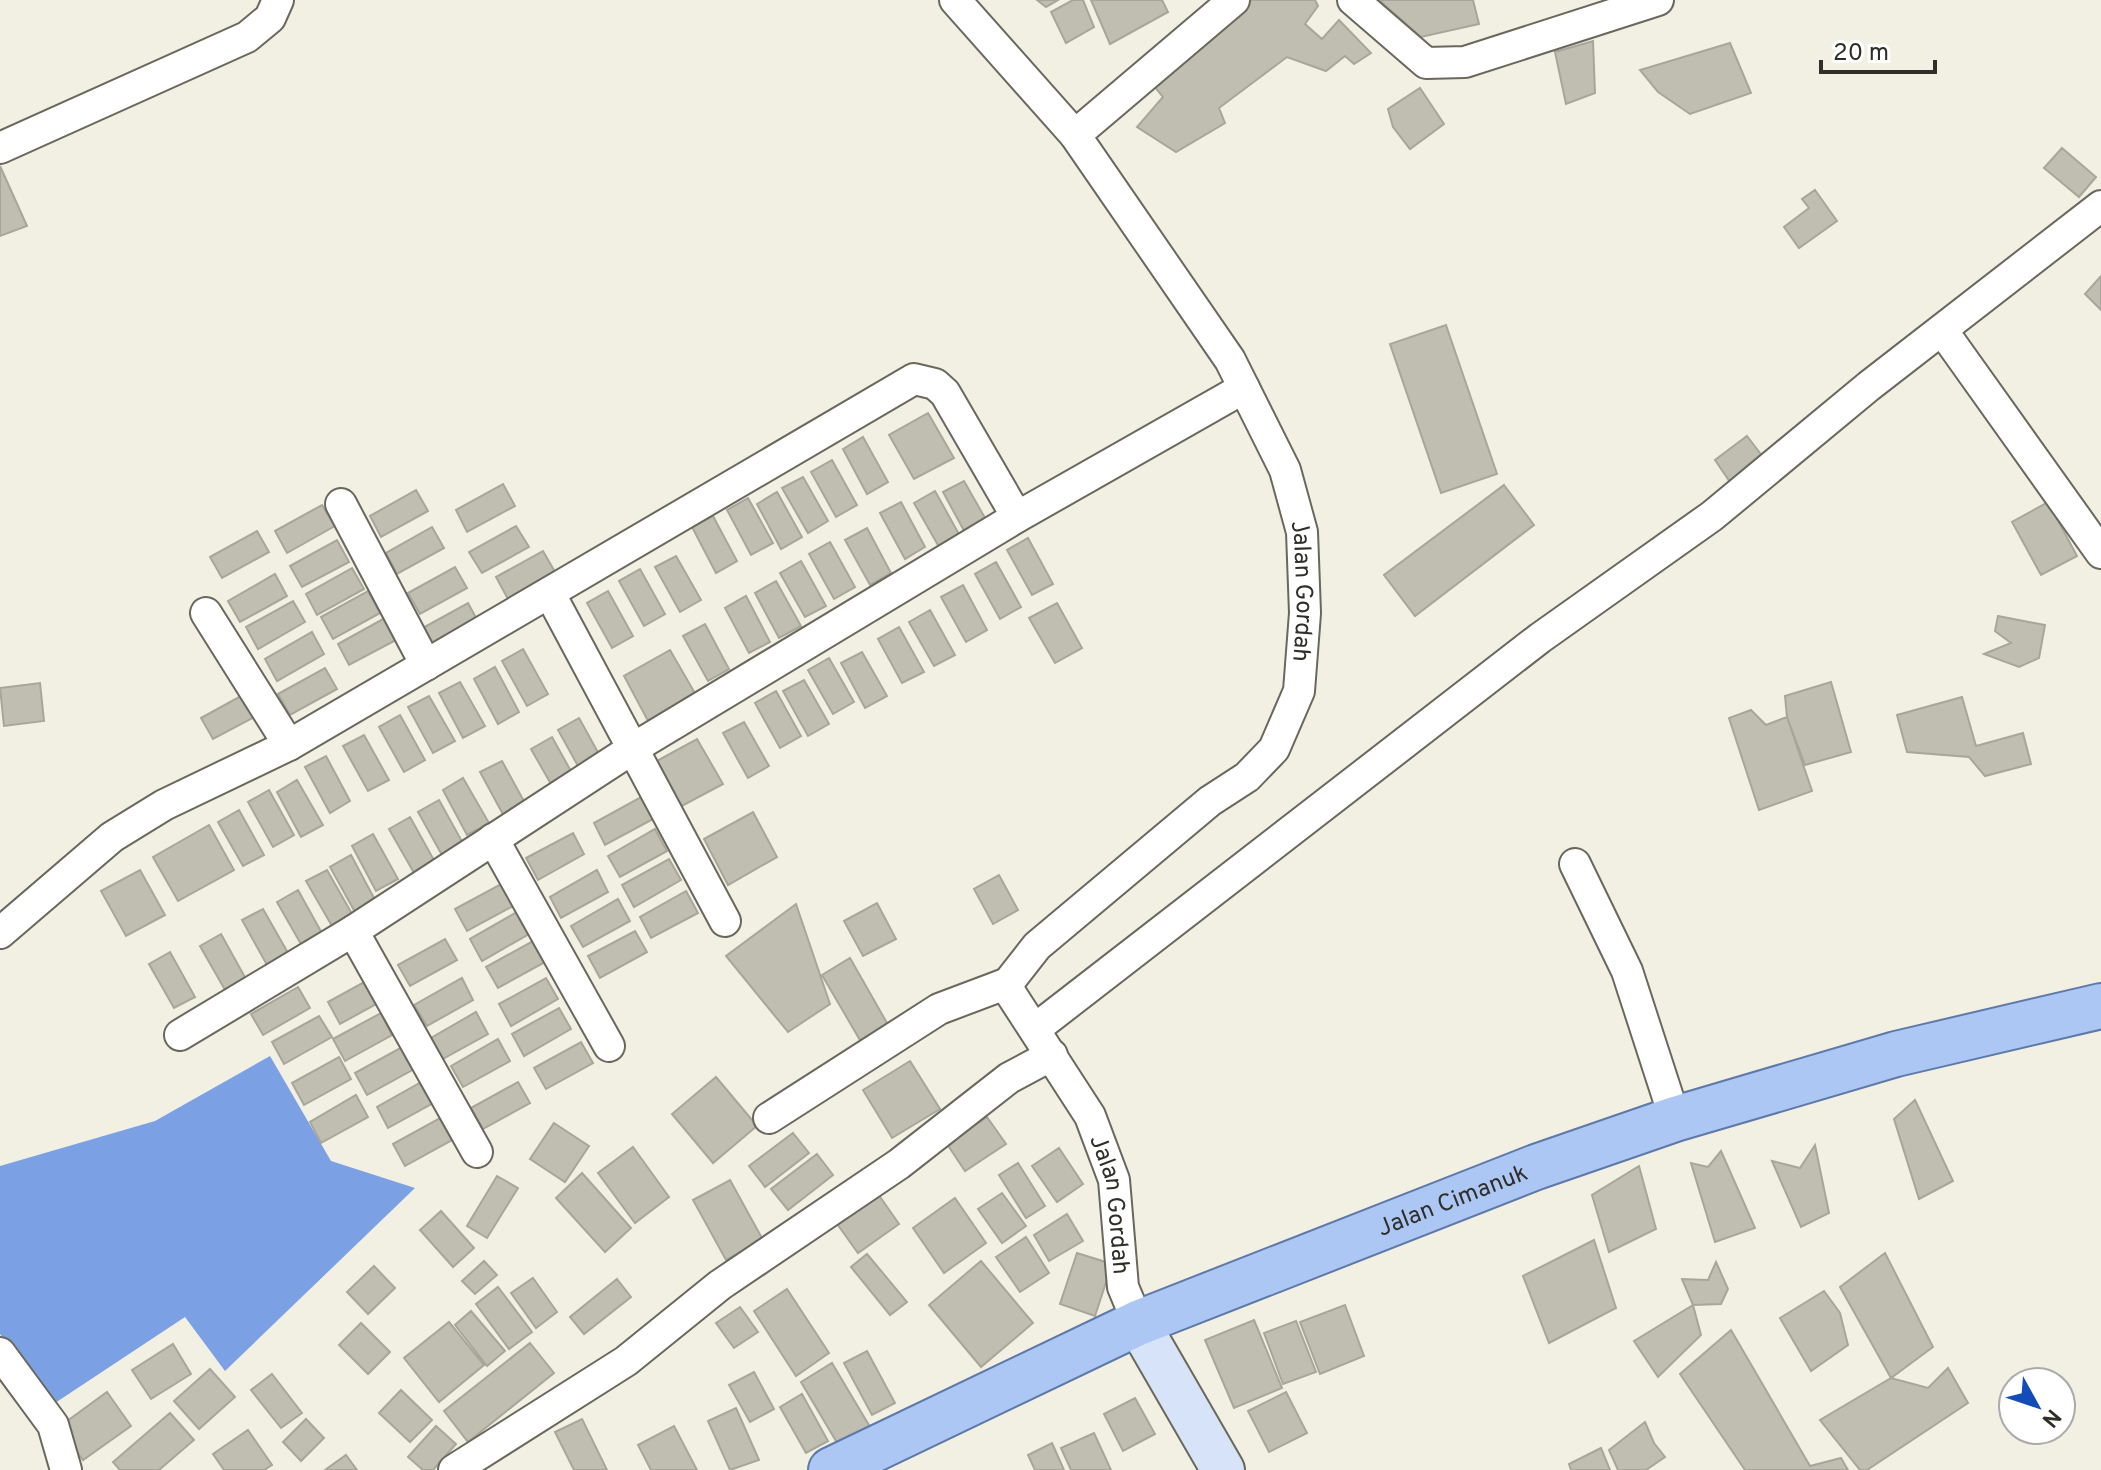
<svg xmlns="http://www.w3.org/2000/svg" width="2101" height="1470" font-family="Overpass,sans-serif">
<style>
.water{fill:#7ba0e3}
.building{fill:#c0beb1;stroke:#a8a69a;stroke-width:2}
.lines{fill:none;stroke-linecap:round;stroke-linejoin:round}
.street-casing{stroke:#6a685c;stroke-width:34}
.secondary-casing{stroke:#6a685c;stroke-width:46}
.primary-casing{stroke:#5e79a8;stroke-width:48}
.street{stroke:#fff;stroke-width:30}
.secondary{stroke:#d6e3f9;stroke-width:42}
.primary{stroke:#adc7f4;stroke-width:44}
.labels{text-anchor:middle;stroke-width:6;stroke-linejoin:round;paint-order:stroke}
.street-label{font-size:24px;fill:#2f2e29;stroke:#fff}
</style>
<rect width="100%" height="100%" fill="#f2f0e3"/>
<path class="water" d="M270 1056 331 1161 415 1188 225 1371 185 1317 52 1405 0 1334V1166L155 1121Z"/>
<path class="building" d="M1037 0H1058L1046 7Z
M1073 0H1083L1094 27 1066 43 1051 12Z
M1091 0H1162L1168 12 1110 44Z
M1249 0H1315L1318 6 1305 24 1322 39 1339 20 1371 53 1354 64 1345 56 1326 71 1287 57 1219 108 1225 123 1176 152 1137 127 1163 97 1150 81Z
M1379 0H1473L1479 24 1421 37Z
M1593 41 1595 93 1566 104 1555 52Z
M1730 43 1751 93 1690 114 1658 92 1640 70Z
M1420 88 1444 124 1410 149 1393 127 1388 109Z
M2062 148 2096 177 2079 197 2044 168Z
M0 166 27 226 0 236Z
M1815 190 1837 221 1799 248 1784 227 1809 208 1802 199Z
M2101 276V310L2085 294Z
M1446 325 1497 474 1441 493 1390 344Z
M928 413 954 458 914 479 889 435Z
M1747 436 1763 457 1730 482 1715 460Z
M863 437 888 482 867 494 843 449Z
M832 460 857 505 836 517 811 472Z
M803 477 828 521 808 533 782 488Z
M964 481 989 525 968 538 943 492Z
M503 484 515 506 467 532 456 510Z
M1504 485 1534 525 1415 616 1384 575Z
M416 490 428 511 381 537 370 516Z
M935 491 960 536 939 547 914 503Z
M777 492 802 537 781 549 757 504Z
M748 498 773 543 751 555 727 510Z
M901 502 925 547 905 559 880 513Z
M2048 502 2077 556 2041 575 2012 522Z
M322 505 335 526 287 553 275 531Z
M713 516 737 561 716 573 692 527Z
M516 526 529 547 482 573 469 552Z
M432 527 444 548 397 574 386 553Z
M867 528 891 573 870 585 845 540Z
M257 531 269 552 222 578 210 557Z
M1028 538 1053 584 1032 595 1007 550Z
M337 540 349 562 302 587 290 566Z
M830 542 855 587 834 599 809 554Z
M543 551 555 572 508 599 496 577Z
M676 556 701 600 680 612 655 567Z
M801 561 826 606 805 617 780 573Z
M996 562 1021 607 1000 619 975 574Z
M455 567 467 588 420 614 408 593Z
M352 568 364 589 317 615 306 594Z
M640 569 665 614 644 626 619 581Z
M275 574 287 596 240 622 228 601Z
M776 581 801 626 779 638 755 593Z
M963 585 987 630 966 642 941 597Z
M368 591 380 613 333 639 321 617Z
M608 591 633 636 612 648 587 603Z
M746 596 770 642 749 653 725 608Z
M293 601 305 622 258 649 246 627Z
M468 603 480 625 433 651 421 629Z
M1057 603 1082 648 1055 663 1029 618Z
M930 610 955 655 934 666 909 622Z
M1998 616 2045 625 2039 658 2019 667 1984 654 2011 643 1995 631Z
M385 618 396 640 349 665 338 644Z
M705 624 729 669 708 681 683 636Z
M899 627 924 672 902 683 878 639Z
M312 632 324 654 277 681 265 659Z
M523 649 548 694 527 706 502 661Z
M670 650 696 695 648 721 624 676Z
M862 652 887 696 865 708 841 663Z
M829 658 854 702 833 714 808 670Z
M495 667 519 712 498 724 474 679Z
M325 668 337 689 290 715 278 694Z
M804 680 829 724 808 736 783 691Z
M460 682 485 726 463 738 439 693Z
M1831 682 1851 752 1805 765 1787 717 1785 696Z
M40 683 44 721 4 726 0 688Z
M776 691 801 736 780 748 755 703Z
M248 692 260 714 213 739 201 718Z
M429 696 455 741 433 753 408 707Z
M1962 697 1976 746 2023 733 2031 764 1985 776 1969 757 1907 752 1897 715Z
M1751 710 1766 725 1787 717 1812 791 1759 810 1729 718Z
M400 715 425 760 404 772 379 727Z
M579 718 604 763 583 775 558 730Z
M744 722 769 766 748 778 723 733Z
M364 735 389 780 368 791 343 746Z
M552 737 577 782 556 793 531 749Z
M697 739 723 784 680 807 655 762Z
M326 756 350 801 330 813 305 767Z
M502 761 526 805 505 818 480 772Z
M463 778 489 823 467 835 443 790Z
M297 780 323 825 301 837 277 792Z
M269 790 294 835 273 847 248 802Z
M641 797 653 819 605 845 594 823Z
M439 800 464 845 443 857 418 812Z
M239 810 264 855 243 866 218 822Z
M753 812 777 857 728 885 704 839Z
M410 817 435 862 414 873 389 829Z
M209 825 234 870 178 901 153 857Z
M655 829 667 851 620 877 608 856Z
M573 833 584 854 538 880 526 858Z
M373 834 398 879 376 891 352 846Z
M351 855 375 900 355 912 330 867Z
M669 859 681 880 634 907 622 885Z
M140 870 165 915 126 936 101 891Z
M327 870 352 914 332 926 306 881Z
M597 870 608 892 561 918 550 897Z
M999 875 1018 910 993 924 974 889Z
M503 883 515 905 467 931 455 909Z
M298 890 323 935 302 946 277 902Z
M686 891 698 913 651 938 640 917Z
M618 899 630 921 583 947 571 926Z
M877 903 896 939 863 956 844 921Z
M796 904 830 1004 788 1032 726 956Z
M263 909 288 953 267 965 242 920Z
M517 912 529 934 482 961 470 939Z
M635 931 647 952 600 978 588 956Z
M221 934 246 979 225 990 200 946Z
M445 939 457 960 410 986 398 965Z
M533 941 545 962 498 988 486 967Z
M170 952 195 997 174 1008 149 964Z
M850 958 891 1030 864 1047 822 975Z
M375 976 387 998 340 1024 328 1002Z
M462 978 473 1000 427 1026 414 1005Z
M546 978 558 999 511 1026 499 1004Z
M298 987 310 1008 263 1035 251 1014Z
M559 1008 571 1029 524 1056 512 1034Z
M476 1012 488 1034 441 1060 429 1039Z
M381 1013 392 1035 345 1061 333 1039Z
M319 1016 332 1037 284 1064 272 1042Z
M498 1039 510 1061 463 1087 451 1066Z
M581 1042 593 1063 546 1089 534 1068Z
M402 1047 414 1069 367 1095 355 1073Z
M339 1057 351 1079 304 1105 292 1083Z
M910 1061 940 1109 892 1138 863 1090Z
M716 1077 757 1126 713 1163 672 1114Z
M423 1081 435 1102 388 1128 377 1107Z
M518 1082 530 1103 483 1129 471 1108Z
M356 1095 368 1117 321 1143 310 1122Z
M1915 1100 1953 1181 1919 1199 1894 1119Z
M987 1117 1006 1144 965 1171 947 1144Z
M440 1118 452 1140 405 1166 393 1144Z
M554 1123 589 1146 565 1182 530 1159Z
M793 1133 809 1153 765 1187 749 1166Z
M1815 1145 1829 1213 1801 1227 1772 1161 1800 1168Z
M633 1147 669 1197 635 1223 598 1173Z
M1059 1148 1083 1184 1057 1202 1032 1166Z
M1721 1151 1755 1228 1715 1242 1691 1163 1708 1167Z
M817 1154 833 1175 788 1210 771 1189Z
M1018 1163 1045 1206 1026 1218 999 1175Z
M1639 1166 1656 1229 1609 1252 1592 1195Z
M582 1173 631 1228 605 1252 556 1198Z
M497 1176 518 1188 487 1238 467 1226Z
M730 1180 763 1240 726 1260 693 1200Z
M876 1191 899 1224 858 1253 835 1221Z
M1002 1193 1026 1226 1002 1243 978 1209Z
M955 1198 986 1243 944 1273 913 1228Z
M441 1211 474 1248 453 1267 420 1230Z
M1067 1214 1083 1241 1049 1261 1034 1235Z
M1026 1237 1049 1273 1020 1292 996 1257Z
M1594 1240 1616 1308 1549 1343 1523 1276Z
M1077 1253 1112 1264 1095 1316 1060 1304Z
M1885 1253 1933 1347 1891 1378 1840 1287Z
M867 1254 907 1302 890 1315 851 1267Z
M484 1261 497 1275 475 1294 462 1281Z
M981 1261 1033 1323 981 1367 929 1305Z
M1716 1262 1728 1289 1721 1304 1693 1305 1682 1279 1708 1280Z
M374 1266 395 1288 368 1314 347 1292Z
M533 1278 557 1312 536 1328 511 1293Z
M617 1279 631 1297 584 1334 570 1317Z
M498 1287 532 1332 509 1349 476 1304Z
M787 1289 829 1353 796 1376 754 1311Z
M1824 1291 1840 1313 1848 1345 1811 1371 1780 1318Z
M1345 1305 1364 1356 1320 1374 1300 1322Z
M1693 1305 1701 1335 1658 1377 1634 1341Z
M740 1307 758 1332 734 1348 716 1323Z
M471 1311 505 1351 487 1366 455 1325Z
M1254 1320 1282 1388 1234 1408 1205 1340Z
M1296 1321 1316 1372 1283 1384 1264 1333Z
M449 1322 484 1365 439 1402 404 1358Z
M361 1323 390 1352 368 1374 339 1345Z
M1731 1330 1810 1466 1841 1458 1848 1470H1745L1680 1374Z
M530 1343 554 1373 468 1442 444 1411Z
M173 1344 191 1374 151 1399 132 1370Z
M867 1351 895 1403 872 1415 844 1363Z
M832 1363 870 1427 839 1446 801 1382Z
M1948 1368 1968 1403 1867 1470H1860L1820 1420 1891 1378 1928 1388Z
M210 1369 235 1397 199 1429 174 1401Z
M754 1372 774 1409 750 1422 729 1385Z
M272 1374 302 1413 281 1428 251 1390Z
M401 1390 432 1420 410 1442 379 1413Z
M107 1392 131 1426 83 1460 59 1427Z
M1286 1392 1307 1433 1269 1452 1248 1411Z
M802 1394 828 1441 806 1453 780 1407Z
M1135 1398 1155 1434 1123 1451 1104 1414Z
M736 1408 759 1460 730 1470 708 1421Z
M170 1413 194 1440 159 1470H120L113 1462Z
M306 1419 324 1438 301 1461 283 1442Z
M582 1419 607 1470H574L555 1432Z
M1645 1422 1654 1443 1665 1457 1646 1470H1618L1609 1450Z
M436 1426 456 1444 433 1470H423L408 1457Z
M674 1426 697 1470H651L638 1445Z
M248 1430 272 1465 264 1470H224L213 1454Z
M1094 1433 1111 1470H1071L1061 1448Z
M1052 1443 1064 1470H1035L1028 1455Z
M1601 1448 1610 1470H1571L1569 1464Z
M346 1455 357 1470H325Z"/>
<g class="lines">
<g class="street-casing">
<g id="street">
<path id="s1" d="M955 0 1075 135 1230 360 1285 470 1302 532 1305 613 1299 691 1274 749 1247 777 1210 801 1037 946 1008 983 1011 994 1090 1116 1114 1180 1123 1287 1138 1323"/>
<path d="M1353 0 1426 63 1465 62 1658 0"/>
<path d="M1075 135 1234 0"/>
<path d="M0 148 247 37 270 18 278 0"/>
<path d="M1942 330 2101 553"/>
<path d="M341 504 426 665"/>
<path d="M550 594 725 921"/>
<path d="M206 613 289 745"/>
<path d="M493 839 609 1046"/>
<path d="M1575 864 1627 971 1675 1119"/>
<path d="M353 931 477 1152"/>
<path d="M0 933 112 837 164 805 289 745 914 379 935 384 945 393 1017 517 1244 388"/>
<path d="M1035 1029 1540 638 1712 516 1869 386 2101 206"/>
<path d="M180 1035 353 931 632 749 1017 517"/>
<path d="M769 1118 939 1009 1008 983"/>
<path d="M0 1353 53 1425 66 1470"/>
<path d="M454 1470 626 1361 720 1285 899 1164 1009 1078 1052 1055"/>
</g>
</g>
<g class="secondary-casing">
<path id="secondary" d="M1138 1323 1223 1470"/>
</g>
<g class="primary-casing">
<g id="primary">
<path id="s2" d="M831 1470 1138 1323 1536 1167 1675 1119 1896 1054 2101 1006"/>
</g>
</g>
<use href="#street" class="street"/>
<use href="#secondary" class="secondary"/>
<use href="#primary" class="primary"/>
</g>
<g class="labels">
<g class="street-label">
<text dy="8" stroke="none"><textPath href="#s1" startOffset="700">Jalan Gordah</textPath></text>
<text dy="8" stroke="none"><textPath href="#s2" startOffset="678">Jalan Cimanuk</textPath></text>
<text dy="8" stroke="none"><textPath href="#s1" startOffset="1468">Jalan Gordah</textPath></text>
</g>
</g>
<g transform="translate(2037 1406) rotate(130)"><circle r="38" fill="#ffffff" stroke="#acaba9" stroke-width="2"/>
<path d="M0-6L14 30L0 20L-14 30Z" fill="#114cb7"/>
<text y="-12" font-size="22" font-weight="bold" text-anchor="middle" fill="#2f2e29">N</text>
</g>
<path d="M1821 60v12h114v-12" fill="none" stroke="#2f2e29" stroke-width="4"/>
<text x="1833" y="60" font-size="24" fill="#2f2e29" stroke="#ffffff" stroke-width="6" paint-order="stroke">20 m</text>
</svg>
